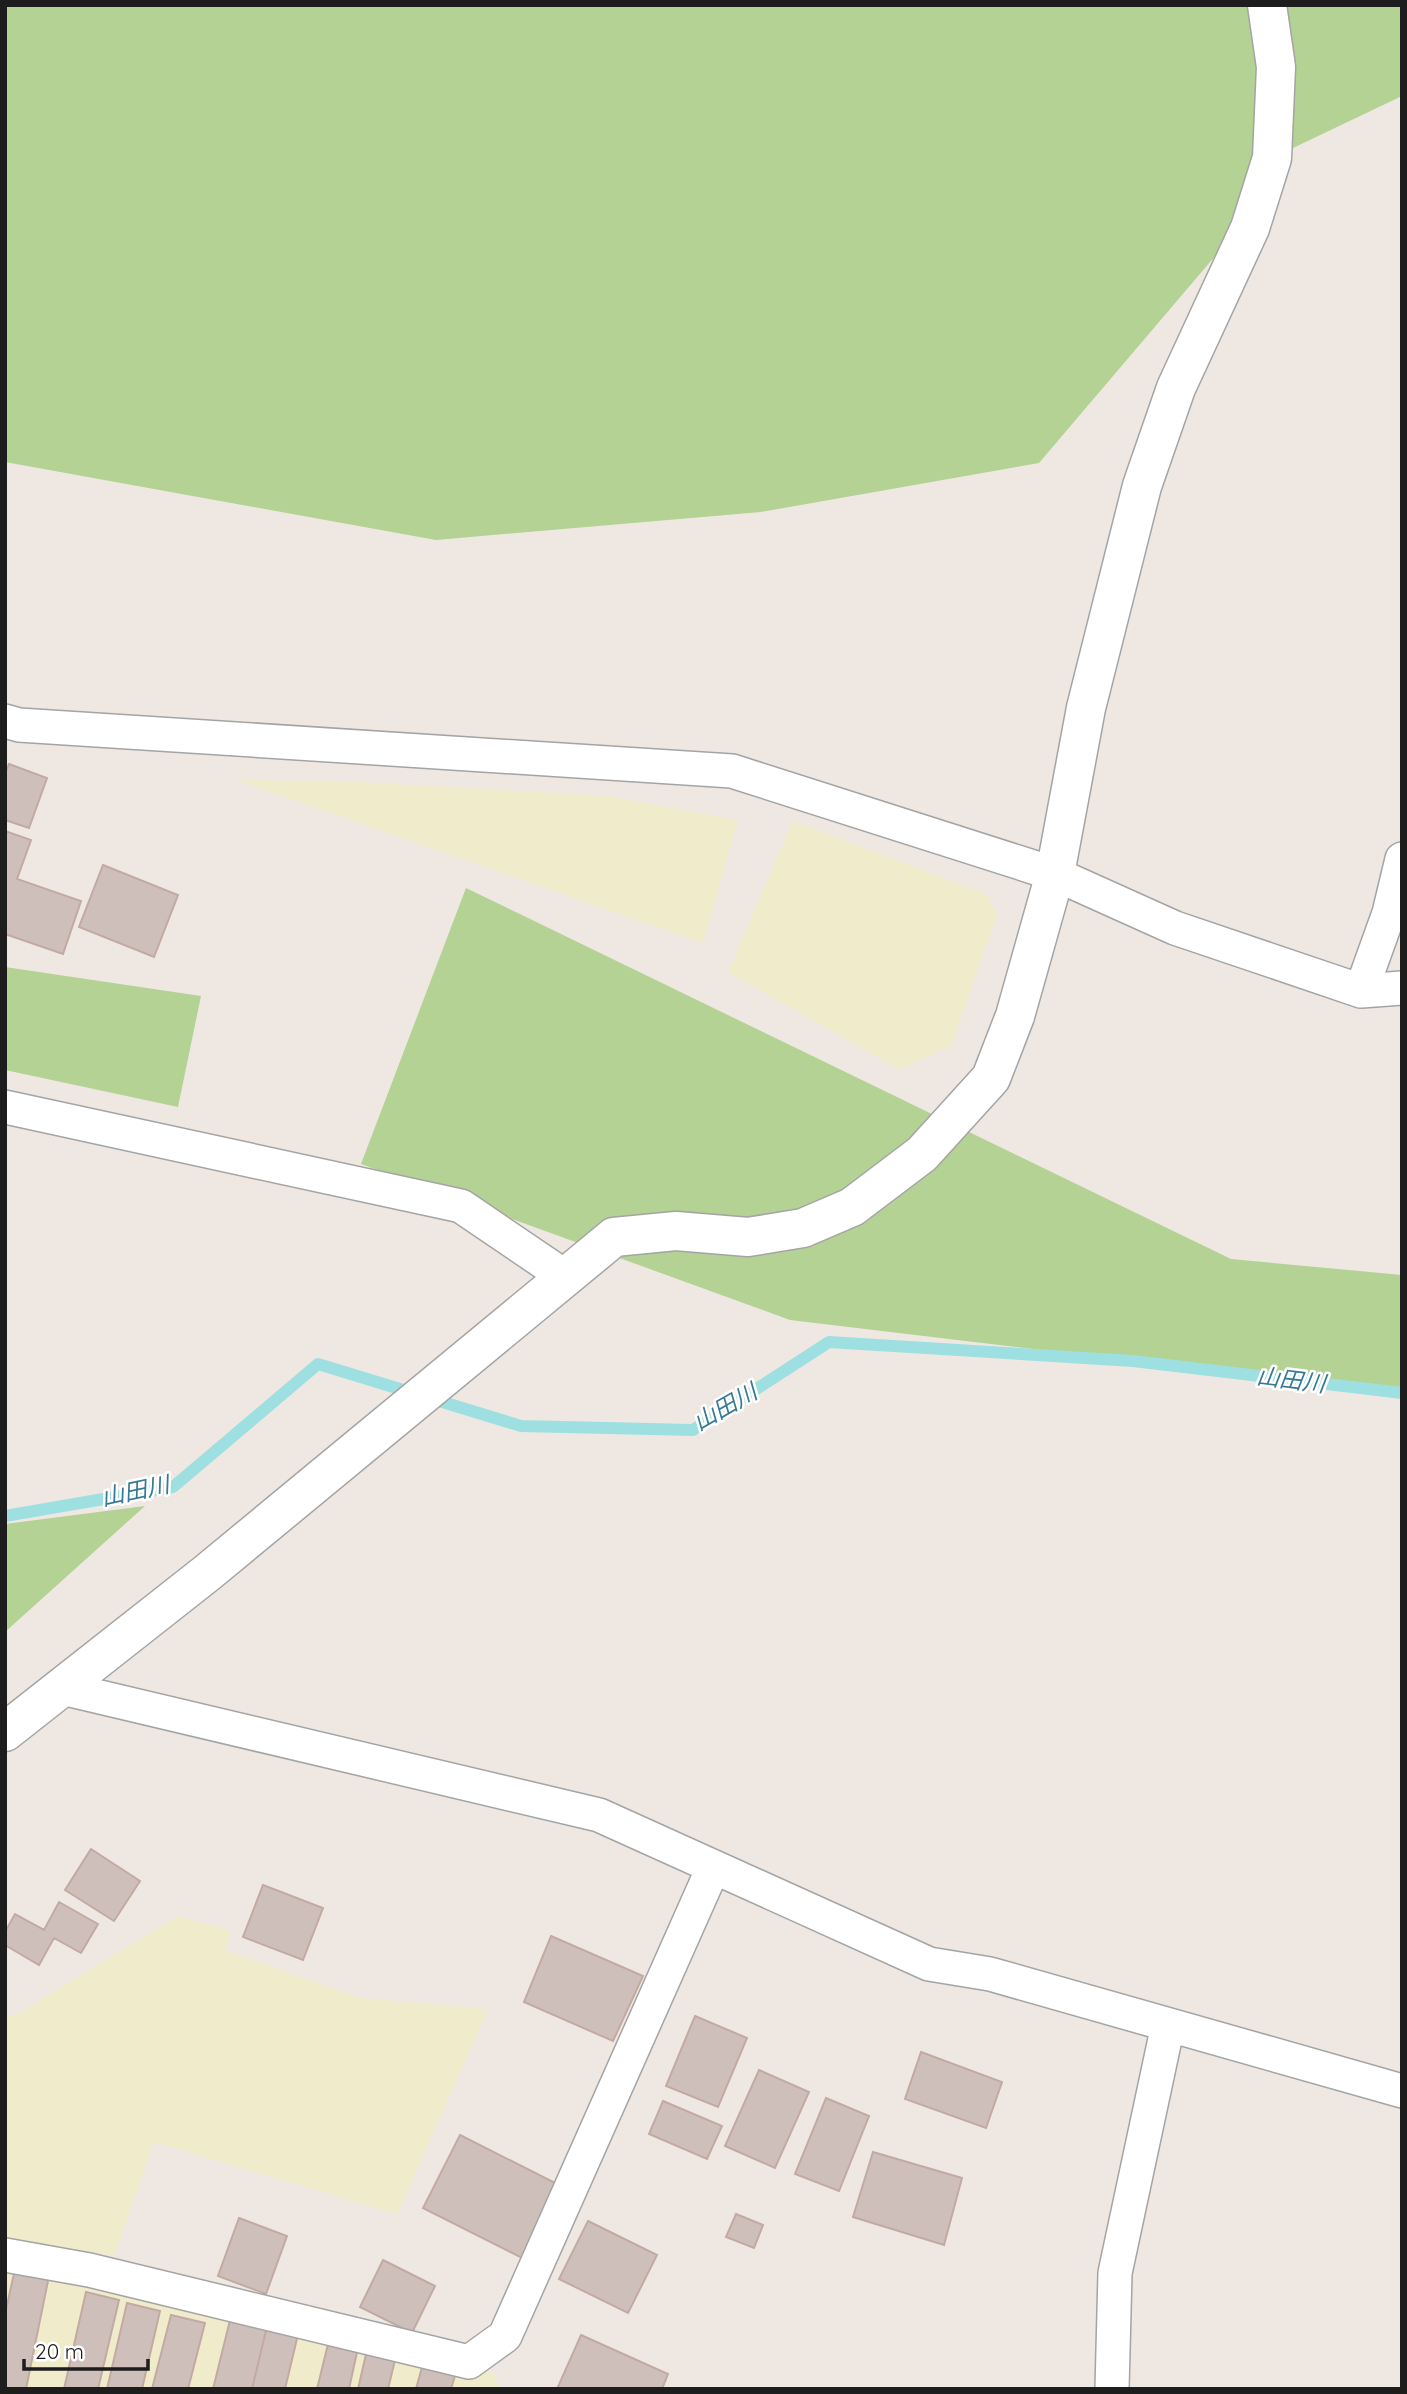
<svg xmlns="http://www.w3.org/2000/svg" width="1407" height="2394" font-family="Quicksand,'Noto Sans JP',sans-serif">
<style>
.farmland{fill:#f0ebcb}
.forest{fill:#b3d293}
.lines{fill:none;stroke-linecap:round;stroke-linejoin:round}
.stream{stroke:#9ee0e1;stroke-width:12}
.building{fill:#cfbfbb;stroke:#c2aaa3;stroke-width:2}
.minor-casing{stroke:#a4a4a4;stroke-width:36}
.tertiary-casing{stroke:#a4a4a4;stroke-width:41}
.minor{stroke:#fff;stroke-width:33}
.tertiary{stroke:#fff;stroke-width:38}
.labels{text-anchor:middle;stroke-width:5;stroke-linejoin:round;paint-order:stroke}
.water-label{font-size:23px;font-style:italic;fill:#377994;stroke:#fff}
</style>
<rect width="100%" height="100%" fill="#efe8e2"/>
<path class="farmland" d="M237 780 340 781 608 796 738 820 703 943Z
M793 821 986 894 997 914 951 1046 899 1069 728 972Z
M178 1916 231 1931 225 1950 360 1998 488 2009 397 2214 154 2142 114 2256 5 2238V2014L16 2015Z
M5 2268 228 2297 490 2369 501 2388 5 2389Z"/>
<path class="forest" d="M5 5H1402V96L1272 158 1256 208 1039 463 761 512 436 540 5 462Z
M466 888 1231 1259 1402 1275V1393L790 1320 361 1164Z
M5 967 201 996 178 1107 5 1070Z
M145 1506 5 1632V1524Z"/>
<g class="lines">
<path class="stream" d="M5 1516 173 1487 318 1364 521 1426 693 1430 829 1342 1133 1361 1402 1393"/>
</g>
<path class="building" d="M9 764 47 778 29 828 5 820V773Z
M5 831 31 840 17 879 81 901 63 954 5 934Z
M103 865 178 895 154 957 79 927Z
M91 1849 140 1881 114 1921 65 1890Z
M263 1885 323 1908 303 1960 243 1937Z
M59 1902 98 1924 81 1953 54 1938 39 1965 5 1945V1932L15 1914 44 1930Z
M551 1936 643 1976 613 2041 524 2002Z
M695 2016 747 2038 718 2107 666 2086Z
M921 2052 1002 2082 986 2128 905 2099Z
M759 2070 809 2092 775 2168 725 2146Z
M826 2098 869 2116 839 2191 795 2174Z
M663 2101 722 2126 707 2159 649 2134Z
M460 2135 561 2186 524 2259 423 2208Z
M873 2152 962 2178 944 2245 853 2217Z
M736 2214 763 2225 754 2248 726 2237Z
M239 2218 287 2236 266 2294 218 2276Z
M588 2221 657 2255 628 2313 559 2279Z
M383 2260 435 2286 412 2333 360 2307Z
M15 2269 49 2276 26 2389H5V2314Z
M86 2292 119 2300 98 2389H64Z
M127 2303 160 2311 142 2389H107Z
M233 2308 269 2318 252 2389H213Z
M171 2315 205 2323 188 2389H152Z
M269 2318 300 2326 285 2389H252Z
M581 2335 668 2374 662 2389H557Z
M330 2336 359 2343 349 2389H317Z
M367 2350 396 2356 388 2389H358Z
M424 2360 457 2369 451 2389H416Z"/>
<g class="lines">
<g class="minor-casing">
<path id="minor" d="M5 721 19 725 732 771 1055 874 1175 928 1361 991 1402 988
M1361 991 1389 913 1402 859
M5 1107 461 1206 564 1276
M62 1688 599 1815 929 1964 990 1974 1402 2091
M5 2255 89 2270 469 2362 505 2336 713 1868
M1112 2389 1115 2273 1168 2025"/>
</g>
<g class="tertiary-casing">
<path id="tertiary" d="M5 1732 207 1573 614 1237 676 1231 748 1237 803 1228 852 1207 922 1154 991 1078 1015 1016 1055 874 1086 708 1142 486 1176 388 1250 228 1272 158 1276 67 1267 5"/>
</g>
<use href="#minor" class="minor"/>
<use href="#tertiary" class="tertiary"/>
</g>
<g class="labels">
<g class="water-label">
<text transform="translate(1291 1380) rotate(7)" y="8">山田川</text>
<text transform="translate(725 1407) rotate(-30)" y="8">山田川</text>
<text transform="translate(135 1491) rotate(-12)" y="8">山田川</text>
</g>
</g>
<rect width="1407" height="2394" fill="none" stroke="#1d1d1d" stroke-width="14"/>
<path d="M24 2359v10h124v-10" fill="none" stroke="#1d1d1d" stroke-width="3.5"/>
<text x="35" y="2359" font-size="21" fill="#1d1d1d" stroke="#ffffff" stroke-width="5" paint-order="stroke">20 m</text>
</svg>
